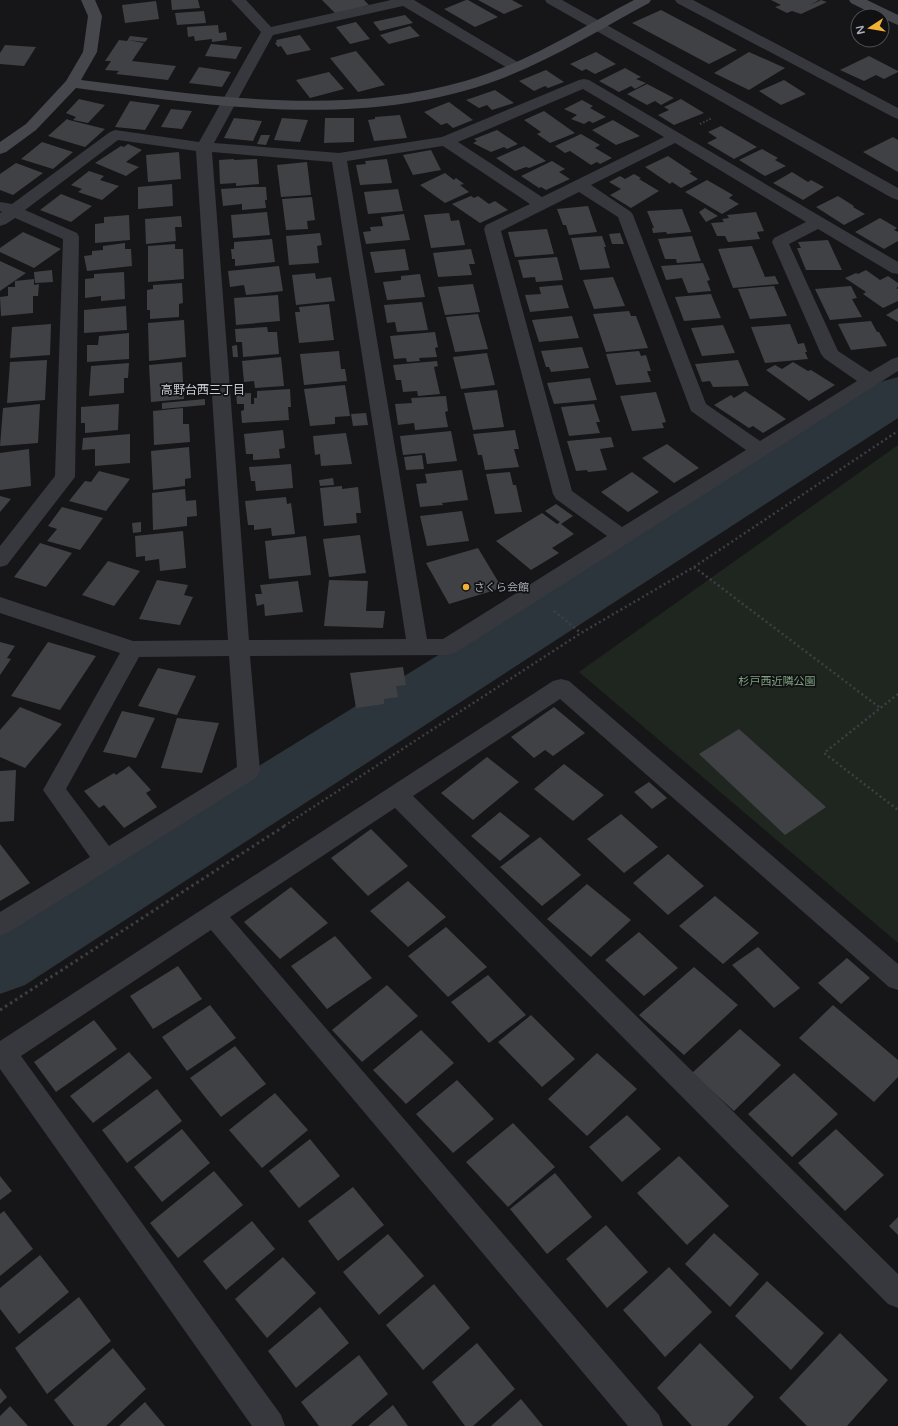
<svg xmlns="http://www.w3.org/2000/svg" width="898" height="1426" font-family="'Varela Round','Noto Sans JP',sans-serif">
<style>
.green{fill:#1e261f}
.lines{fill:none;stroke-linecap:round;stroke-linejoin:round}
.river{fill:#2c353c;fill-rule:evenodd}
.building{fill:#404145}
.path-far2{stroke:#3d3f44;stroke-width:2;stroke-dasharray:1.5 2;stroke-linecap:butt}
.path-far1{stroke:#3d3f44;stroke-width:2.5;stroke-dasharray:2 3;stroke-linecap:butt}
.path{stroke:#3d3f44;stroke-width:3;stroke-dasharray:2.5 3.5;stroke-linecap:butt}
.street{fill:#37383d;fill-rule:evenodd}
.secondary{fill:#45474d;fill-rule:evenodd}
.poi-dot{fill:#f2b134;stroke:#111113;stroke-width:1.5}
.labels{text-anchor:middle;stroke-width:3.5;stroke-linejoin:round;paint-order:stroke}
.poi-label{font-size:11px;fill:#a8adb8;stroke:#111113;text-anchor:start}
.park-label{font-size:11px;fill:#7fa381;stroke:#111113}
.neighbourhood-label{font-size:12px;fill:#c9ccd4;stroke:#111113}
</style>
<rect width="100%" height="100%" fill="#161618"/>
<path class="green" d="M898 445V943L579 672Z"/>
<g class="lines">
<path class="river" d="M898 377V418L25 985 0 994V926L880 382Z"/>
</g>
<path class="building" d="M171 0H198L200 8 172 10Z
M322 0H364L369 5 336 14Z
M466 0H468L498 17 475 27 444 9Z
M478 0H512L523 6 504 14Z
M771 0H819L810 5 821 0 827 2 801 14 792 11 787 13 775 7 781 5Z
M156 1 159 19 125 23 122 5Z
M661 10 737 50 709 64 632 23Z
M204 11 206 23 177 25 175 13Z
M405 15 413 23 380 31 373 22Z
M356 22 370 39 350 44 336 27Z
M218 25 219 33 226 32 227 40 212 42V39L195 41 194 36 188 37 187 27Z
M410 26 420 36 389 44 380 35Z
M300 35 311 50 287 55 281 46 278 47 275 43 277 42 276 40Z
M130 36 148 38 145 42 128 40 144 43 132 61 176 66 168 80 116 74 119 71 105 70 111 61H105L119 40 127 41Z
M211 44 242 47 236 59 205 56Z
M5 45 36 47 24 66 0 64V53Z
M356 51 385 85 358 92 330 58Z
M596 52 616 64 595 74 586 69 582 71 570 64Z
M749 52 785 68 749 90 714 73Z
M869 56 898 71V72L884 79 876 75 864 81 840 70Z
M199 67 231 72 222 87 189 83Z
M625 68 641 77 636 79 646 83 635 89 631 86 619 92 599 81Z
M546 70 564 82 548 88 545 86 534 91 519 81Z
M329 72 344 89 310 98 296 80Z
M784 80 806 94 781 105 759 91Z
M647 84 674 98 661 105 655 101 647 105 627 94Z
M495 90 514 103 492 110 487 105 479 108 466 100Z
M79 99 105 105 88 123 73 120 76 117 66 113Z
M681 99 704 113 674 125 658 115 669 110 664 107Z
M582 100 593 106 590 108 606 117 593 123 589 121 584 124 571 119 577 115 564 109Z
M130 101 160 105 145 130 115 127Z
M449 102 473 120 453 128 447 123 441 125 424 112Z
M171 109 192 111 182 129 161 127Z
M544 111 575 133 550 143 537 134 541 132 524 120Z
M400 115 407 138 374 141 368 120 375 119V117Z
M234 118 262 121 253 141 224 138Z
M282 118 308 120 300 142 274 140Z
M325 118H354V142L324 143Z
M67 119 69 120 105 129 85 147 48 136Z
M613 120 640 136 616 145 592 130Z
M721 126 757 147 734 159 707 143 717 138 708 132Z
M497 130 518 144 507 149 504 147 491 152 473 143 477 141 474 139Z
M581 134 600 145 595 148 612 158 600 164 597 162 591 165 570 151 565 153 555 146Z
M261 135H270L266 145 257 144Z
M893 137 898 140V172L863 152Z
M42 142 73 152 53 169 21 159Z
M128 144 142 150 126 162 139 167 126 176 95 163 121 146 124 147Z
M524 146 546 161 529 168 526 167 515 171 496 158Z
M762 149 778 158 775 160 786 166 765 176 739 160Z
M431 150 441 170 413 175 403 155Z
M179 152 181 179 148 182 146 155Z
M668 156 692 172 689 173 698 179 681 188 672 182 670 184 645 167Z
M234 159V160L257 159 259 184 236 186V183L220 184 219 160Z
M387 159 392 183 360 185 356 165 366 164 365 161Z
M552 161 565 169 559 172 570 179 546 190 541 187 539 188 521 176Z
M307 162 311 195 281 197 277 165Z
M16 163 43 173 13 195 0 190V174Z
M89 171 104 176 100 180 119 186 102 200 78 192 82 189 71 185Z
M792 172 808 182 811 180 824 187 803 200 773 183Z
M445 173 454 180 456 178 464 184 460 185 469 192 445 203 420 185Z
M634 174 641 178 639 179 659 191 631 208 610 195 621 189 609 182 620 176 625 179Z
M707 180 733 195 729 198 739 204 722 214 685 192Z
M172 184 173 206 138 209V187Z
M252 187H266L267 200H265L266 208 242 210V204L223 206 221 189Z
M398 189 403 211 368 214 364 192Z
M61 194 92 206 71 222 40 210Z
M471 196 474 198 478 196 489 204 495 201 508 210 480 223 452 204Z
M838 196 854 206 853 207 865 214 844 225 816 207Z
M312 197 315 220 307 221 308 229 286 230 282 199Z
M588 206 597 232 569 235 566 225H563L557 209Z
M705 208 718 216 706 222 699 212Z
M682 209 691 232 667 234 666 232 653 233 652 228H654L647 211Z
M267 212 270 235 233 238 231 215Z
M756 212 764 231 757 232 760 239 728 242 725 236H717L711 223 724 222 722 219 729 218 727 215Z
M449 213 451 221 459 220 465 245 431 248 424 215Z
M404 214 410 240 366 244 363 232 371 231 370 227 383 226 381 217Z
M129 215 130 240 95 243V224L104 223V217Z
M181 216 182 227H175L176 241 146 244 145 219Z
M880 218 897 228 894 230 898 232V241L884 249 855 232Z
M547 229 554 254 515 257 508 232Z
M23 232 61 249 34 268 0 252V248Z
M320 233 322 245 317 246 319 263 289 265 286 236Z
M620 233 624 244H612L609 234Z
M602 236 606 247H604L610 268 580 270 571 238Z
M692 236 701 261 677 263 676 259H665L658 239Z
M272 239 275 262 235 266V259H232L231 249H234V242Z
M828 240 842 270H806L797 248H801L798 242Z
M125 243V249H131L132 266 87 271 84 256 92 255V251L103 250V246Z
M175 244V249H183L184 279 148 282V246Z
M752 246 765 277 775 276 779 284 733 288 718 249Z
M405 249 409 270 375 273 370 252Z
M471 249 475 264H469L472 275 438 277 433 253Z
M557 257 563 280 536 282 535 277 523 278 518 260Z
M0 261 26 273 0 291Z
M703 263 710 280 707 281 711 291 688 293 682 278 666 280 661 266Z
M279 266 283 291 246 295 244 285 230 287 228 271Z
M52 270 53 282 35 283 34 272Z
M866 270 880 280 888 276 898 283V287L896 288 898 289V301L883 308 863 294 866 292 845 278 856 273 858 274Z
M124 272 125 299 101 301V296L85 298V279L94 278V274Z
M315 273 316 279 331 277 335 301 296 305 292 275Z
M420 274 425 297 387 300 383 282 401 280V276Z
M613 277 625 306 594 309 583 280Z
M34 279V285L39 284 38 296H33V313L1 316 0 297 8 296V287H15V281Z
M182 283 183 303 179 304V317L150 319V310H147V290L153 289V285Z
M473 284 480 312 445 315 438 287Z
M562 285 569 308 530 312 525 295 541 294 539 287Z
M774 286 787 316 750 319 738 289Z
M851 286 857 298 852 299 862 317 830 320 815 289Z
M711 294 721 318 684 321 675 297Z
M278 295 280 321 236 325 234 298Z
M422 302 428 330 397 332 395 322 387 323 384 305Z
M329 304 334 340 299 343 295 312H300L299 307Z
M126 306 127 330 84 333V310Z
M898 308V322L886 315Z
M629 311 631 316H636L648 348 606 352 593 314Z
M478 314 488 349 455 352 446 317Z
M572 316 579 338 539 342 532 320Z
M184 320 186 357 149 361 148 323Z
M871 321 877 332H879L887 346 851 350 838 324Z
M51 324 50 355 10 358 12 327Z
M790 324 798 344 804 343 807 352H805L808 359 765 363 751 327Z
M723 325 735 353 702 356 691 328Z
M267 327 268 332H277L279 354 243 357 242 342H236L235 329Z
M435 332 438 347 435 348 437 357 419 358 420 361 407 362 406 358 394 359 390 336Z
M129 333V359L87 362V345H98L99 336Z
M237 345 238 357H233L232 346Z
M582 347 589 368 551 372 549 367H546L541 351Z
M339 351 341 369H345L347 381 304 385 300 354Z
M639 351 641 356 646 355 651 371H647L651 382 616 385 606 354Z
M487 353 495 385 461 389 453 357Z
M281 357 284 386 255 388 254 381 244 382 242 361Z
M47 360 45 400 7 403 10 362Z
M738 360 749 386 713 387 710 381 702 382 695 364Z
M437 361 438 366 434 367 440 394 418 396 417 391 403 392 401 380H396L393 365Z
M182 362 184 399 151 402 149 365Z
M793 362 808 371 811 370 835 385 809 401 766 370 775 365 782 369Z
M129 363 128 378H124V393L89 396 91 366Z
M590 378 597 400 554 404 547 383Z
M345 385 350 416 335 417V424L310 426 304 389Z
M290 389 291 407H288L289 420 242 423 241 411 244 410V404H237L236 394 251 393V404H254V398H257V391Z
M497 390 504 427 473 430 464 393Z
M745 391 786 419 763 433 753 426 749 428 714 405 731 395 734 398Z
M656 392 666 422 662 423 664 428 632 431 620 396Z
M446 396 448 411 445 412 448 427 415 430 414 423 398 425 395 404 412 403 411 398Z
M205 399V405L162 409V403Z
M40 404 38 443 0 446 3 408Z
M119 404 118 430 85 433V423H81V407Z
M594 404 600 422H596L600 433 569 436 561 407Z
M183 408V424H189L190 442 154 445 153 411Z
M366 413 368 425 353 426 351 414Z
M283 430 285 448 279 449 280 458 253 460V454H246L244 434Z
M515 430 519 449H514L519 467 485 470 482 455H478L473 434Z
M451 431 457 461 427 464 425 453 403 455 400 436Z
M346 433 352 464 321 466 320 454 315 455 313 436Z
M130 434V463L95 466V449L82 450 83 438Z
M611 437 614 447 600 449 607 470 588 472 587 470 576 471 567 441Z
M667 444 699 468 674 483 642 458Z
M189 447 191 478 185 479V486L153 490 151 451Z
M29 449 31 486 0 490V453Z
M422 455 424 469 406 470 404 457Z
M291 464 293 488 256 491 255 481H251L249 467Z
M462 470 468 500 442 503 443 505 420 507 416 484 427 483 425 474Z
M99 471 130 479 106 511 69 501 85 481 91 482Z
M510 472 513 485H516L522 512 495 514 486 474Z
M632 472 659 492 628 512 601 492Z
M333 478 334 485 320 486 319 480Z
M342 486V489L358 487 361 513H356L357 523 324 526 320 488Z
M185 489 186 501 196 500 197 516 187 517V526L153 530 152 493Z
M0 496 11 499 0 512Z
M286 497 287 504 291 503 295 534 272 536 271 528 254 530V525H248L245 501Z
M556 504 573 516 561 524 574 534 552 548 559 553 531 570 496 541 542 513 557 524 560 522 545 511Z
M62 507 103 518 80 550 47 541 57 529 48 526Z
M462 511 469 541 427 546 420 516Z
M141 522V532L133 533 132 523Z
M183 531 186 568 160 571 159 559 145 561V556L136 557 135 536Z
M360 535 366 573 329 577 323 539Z
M306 536 311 575 269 579 265 541Z
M40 543 72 553 46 587 14 577Z
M478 548 502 588 449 604 426 563Z
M108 561 140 571 114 606 82 595Z
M157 580 188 585 184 595 193 597 180 625 139 619Z
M329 580 368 581 366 611H385L383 628 324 626Z
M298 581 303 612 265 616 264 604 257 606 255 594H262L260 585Z
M0 642 15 646 7 658 11 659 0 675Z
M48 642 96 656 60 710 11 696Z
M403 667 406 685 396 686 398 697 384 699V704L356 708 350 673Z
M158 668 196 676 177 715 138 706Z
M20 707 62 724 25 768 0 757V730Z
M554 707 585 733 553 756 545 750 534 758 511 737Z
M122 711 155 718 136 758 103 752Z
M177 718 219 723 202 773 161 768Z
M739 729 826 807 785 835 699 754Z
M487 757 519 782 473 820 441 793Z
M564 764 604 795 573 821 534 789Z
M129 766 151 790 146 793 157 807 124 828 104 805 99 808 84 791 114 773 116 775Z
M16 770 14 821 0 822V771Z
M649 782 667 798 652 809 634 792Z
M500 812 530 836 500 861 471 836Z
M621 814 658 847 624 873 587 839Z
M371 829 408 866 368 896 331 858Z
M540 837 581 875 542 906 500 867Z
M0 844 30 883 0 901Z
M668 854 704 886 668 915 633 883Z
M408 881 446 917 408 947 370 911Z
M587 884 631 920 591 957 547 919Z
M291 887 328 923 280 959 244 922Z
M715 896 759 933 723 964 679 926Z
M446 927 487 967 448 997 408 956Z
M639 932 678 968 644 996 605 960Z
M335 936 372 978 327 1009 291 966Z
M758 947 800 988 774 1008 732 965Z
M847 958 870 978 841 1004 818 983Z
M178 966 202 999 153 1029 130 996Z
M694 967 738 1005 684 1055 639 1015Z
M488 975 526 1015 489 1043 451 1002Z
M387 985 418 1016 362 1062 332 1030Z
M210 1005 236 1038 187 1071 162 1037Z
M833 1005 898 1060V1077L874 1102 799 1038Z
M531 1015 575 1059 542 1087 498 1042Z
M94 1020 117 1049 56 1092 34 1062Z
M740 1029 781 1065 734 1111 692 1073Z
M421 1030 454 1063 406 1104 373 1070Z
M235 1046 266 1084 221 1117 190 1078Z
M129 1052 152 1078 93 1123 70 1096Z
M597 1053 637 1089 587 1136 548 1099Z
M794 1073 838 1114 792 1157 748 1114Z
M457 1080 494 1119 453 1153 416 1114Z
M157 1089 182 1121 127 1163 102 1130Z
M275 1093 308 1130 262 1168 229 1130Z
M627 1115 661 1149 622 1182 589 1147Z
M513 1123 555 1167 508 1207 466 1162Z
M182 1129 210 1163 162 1202 134 1167Z
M836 1129 884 1175 845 1211 798 1163Z
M310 1139 340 1176 299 1208 269 1171Z
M679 1156 729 1206 687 1245 637 1193Z
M214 1171 243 1205 178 1258 150 1223Z
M555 1173 592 1217 547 1254 510 1209Z
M0 1176 12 1191 0 1200Z
M353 1187 384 1225 338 1261 308 1221Z
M4 1211 33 1249 0 1276V1214Z
M898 1217V1235L889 1226Z
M252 1221 275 1249 226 1290 203 1261Z
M606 1225 648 1272 607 1308 566 1259Z
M714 1233 759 1274 730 1307 685 1264Z
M388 1234 424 1276 379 1315 343 1272Z
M40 1255 69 1292 19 1334 0 1309V1288Z
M283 1257 316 1293 267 1338 235 1299Z
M669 1267 712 1312 665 1357 623 1310Z
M767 1281 824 1333 791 1370 735 1316Z
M434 1284 470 1328 423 1370 386 1325Z
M79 1297 111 1341 47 1394 15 1348Z
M320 1307 349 1343 296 1388 268 1351Z
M840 1333 888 1380 847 1426H807L779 1398Z
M477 1343 515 1389 473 1426H465L432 1382Z
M700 1343 754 1397 727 1426H692L657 1388Z
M113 1348 146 1389 106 1426H74L54 1400Z
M359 1355 388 1394 351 1426H319L301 1402Z
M0 1388 7 1397 0 1404Z
M521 1399 543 1426H491Z
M145 1402 165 1426H119Z
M393 1405 408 1426H368Z
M10 1406 28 1426H0V1416Z"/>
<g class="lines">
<path class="path-far2" d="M700 124 712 118"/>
<path class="path-far1" d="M694 567 879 707
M554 611 581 633
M898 694 824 753 898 810
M284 826 581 633 694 567 898 431"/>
<path class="path" d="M0 1010 286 825"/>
<path class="street" d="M231 0H246L271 27 391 0H414L521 64 523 67 521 70 516 71 511 70 403 6 273 35 214 143 339 153 442 137 579 80 584 79 589 80 898 262V274L892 273 818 229 789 244 838 351 870 372 892 359 898 357V371L455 653 447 655 250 656 260 771 257 777 9 932 0 936V912L90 857 43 790 120 653 0 613V597L133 641 228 640 196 151 118 140 25 210 77 233 79 237 75 477 7 565 0 567V546L55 476 63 239 15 218 6 224 0 226V213L2 212 0 211V202L12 204 110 132 115 130 199 142 261 32ZM583 89 664 137 542 197 458 142ZM675 143 806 222 774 238 772 242 821 354 824 358 857 381 760 441 706 404 633 215 631 212 591 185ZM443 146 530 204 486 225 484 229 553 494 556 499 607 536 443 639H427L347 161ZM212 152 332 162 406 639 249 640ZM579 192 618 217 691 411 746 450 622 527 572 491 501 231ZM229 656 237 767 109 846 66 789 139 657Z
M545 0H562L898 188V200L892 198 547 3Z
M675 0H693L898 108V119L893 117 677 3Z
M561 679 569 681 898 964V990L889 987 560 699 413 796 898 1274V1308L888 1304 395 808 230 917 659 1415 663 1426H628L211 930 21 1056 281 1415 285 1426H252L0 1069V1041L553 681Z"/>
<path class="secondary" d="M81 0H95L102 16 97 52 81 80C208 96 340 117 465 81 525 64 579 29 634 0H651L649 3C599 30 551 60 498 80 362 130 215 106 76 88L36 130 6 152 0 154V142L26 124 66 81 83 52 88 16Z
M849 0H867L898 15V25L882 18V16H877L851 3Z"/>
</g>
<circle class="poi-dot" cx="466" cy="587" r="4"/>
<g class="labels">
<g class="poi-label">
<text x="474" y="591">さくら会館</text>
</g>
<g class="park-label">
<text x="777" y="685">杉戸西近隣公園</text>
</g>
<g class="neighbourhood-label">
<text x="203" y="394">高野台西三丁目</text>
</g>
</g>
<g transform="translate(870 28) rotate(258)"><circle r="19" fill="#111113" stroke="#4d4f55"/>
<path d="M0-3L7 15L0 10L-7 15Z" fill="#f2b134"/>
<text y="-6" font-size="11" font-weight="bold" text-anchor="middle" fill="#a8adb8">N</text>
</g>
</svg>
